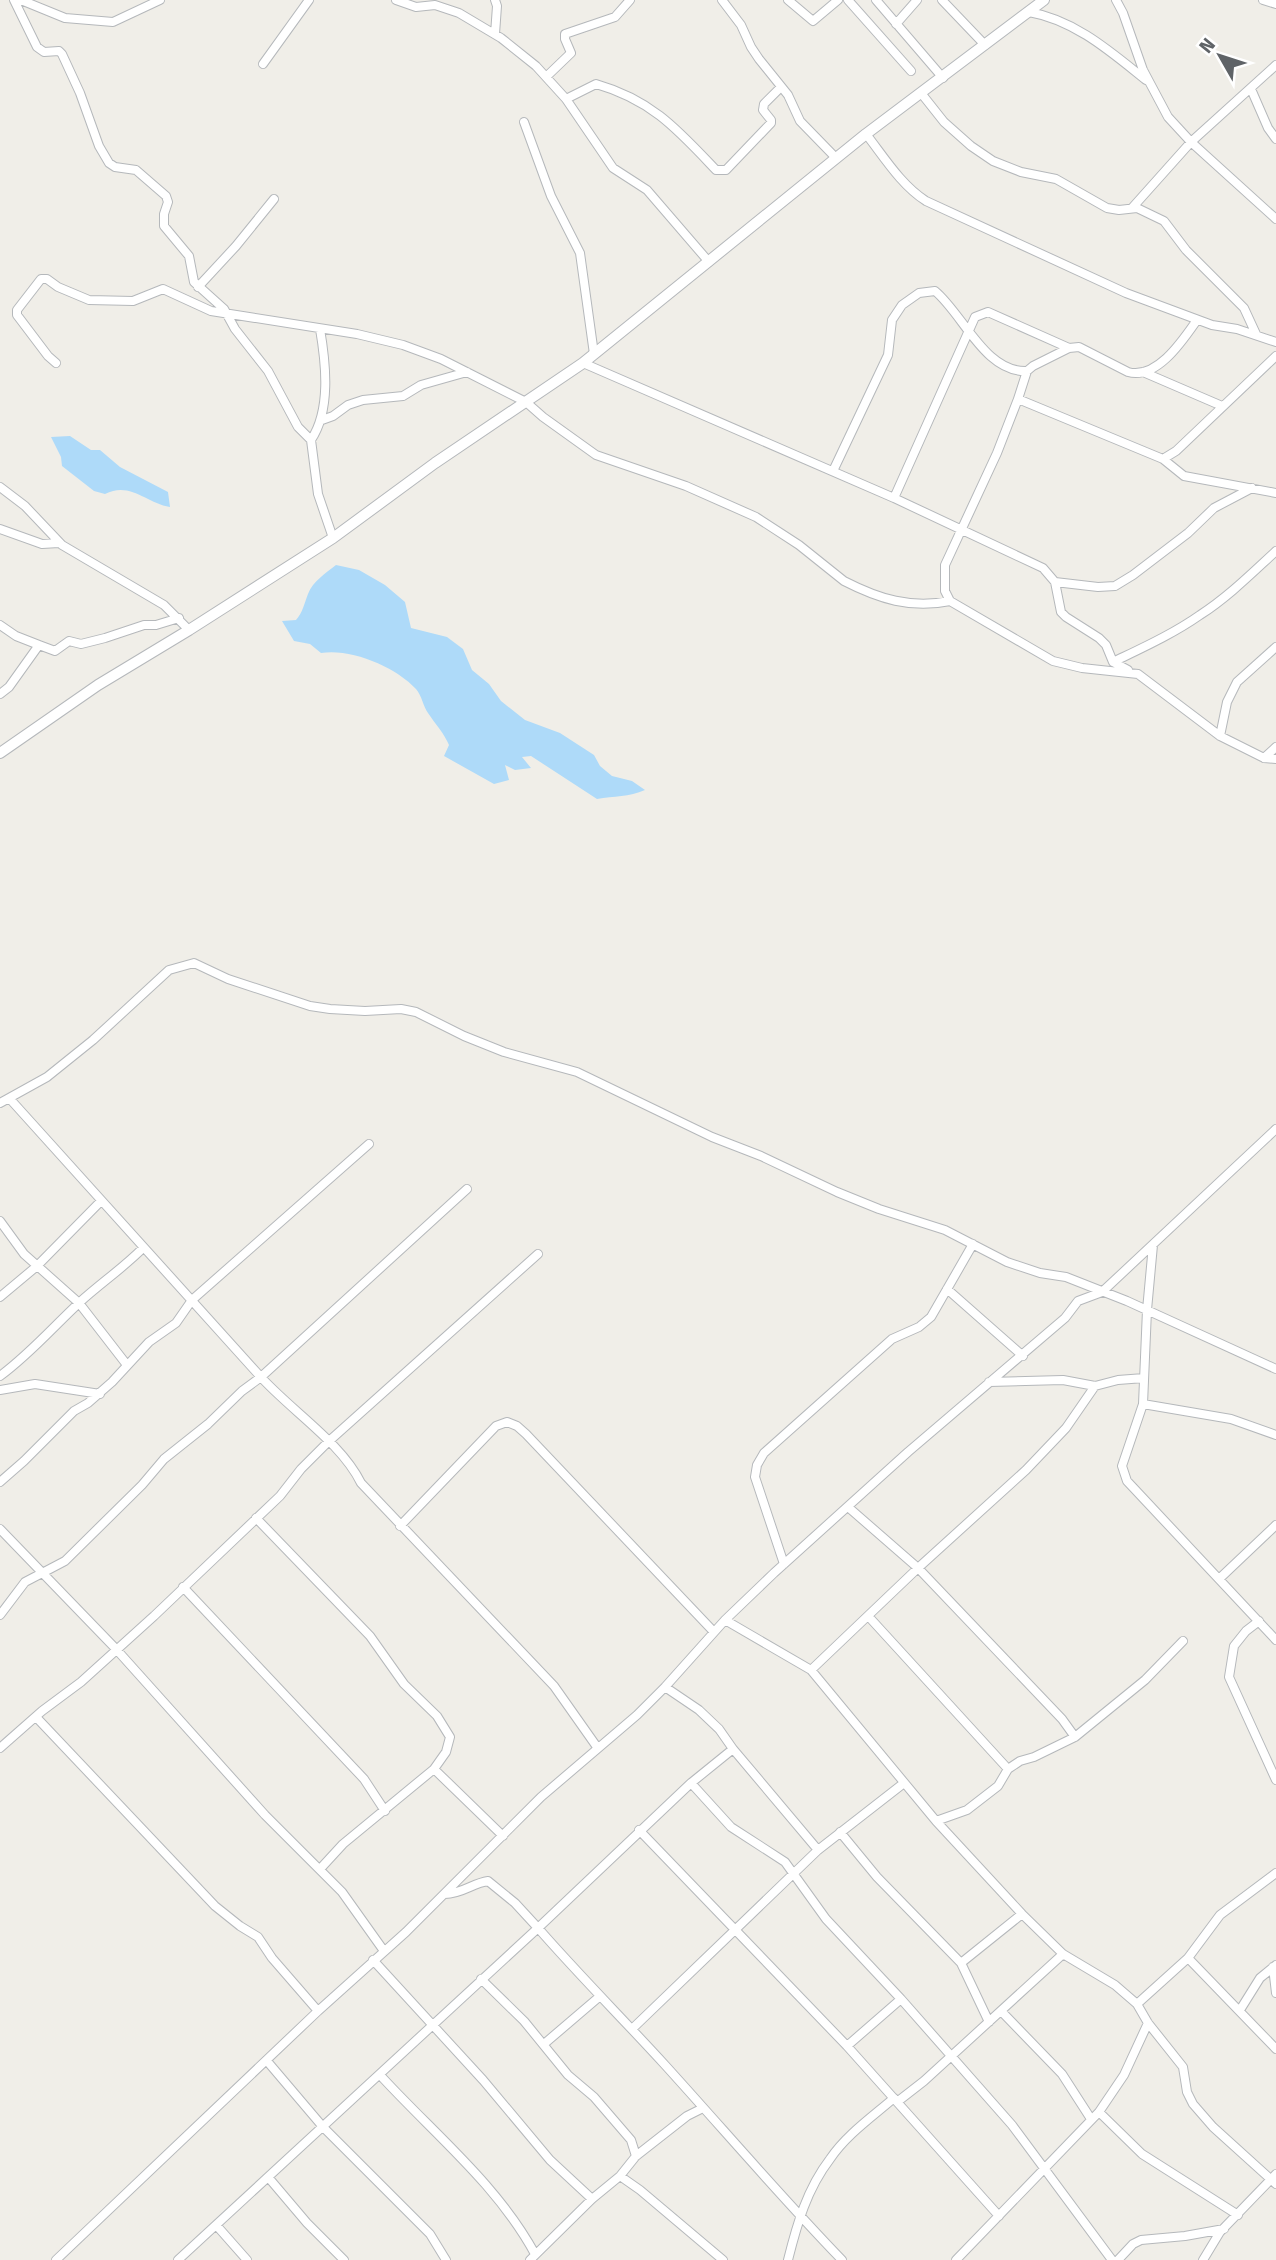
<svg xmlns="http://www.w3.org/2000/svg" width="1276" height="2260" font-family="'Fira Sans',sans-serif">
<style>
.water{fill:#aedaf9}
.lines{fill:none;stroke-linecap:round;stroke-linejoin:round}
.minor-casing{stroke:#b5b8bb;stroke-width:10}
.tertiary-casing{stroke:#b5b8bb;stroke-width:12}
.minor{stroke:#fff;stroke-width:8}
.tertiary{stroke:#fff;stroke-width:10}
</style>
<rect width="100%" height="100%" fill="#f0eee8"/>
<path class="water" d="M70 436 91 450H100L120 467 168 492 170 507C146 503 130 481 105 494L94 491 62 466 61 457 51 437Z
M336 565 359 570 385 585 405 602 411 628 447 637 463 649 472 670 489 684 501 701 525 720 560 733 594 755 600 766 612 776 632 781 645 790C629 797 614 796 597 799L531 756 522 757 531 768 515 770 505 765 509 780 494 784 444 756 449 745C444 733 436 725 428 713 423 706 422 696 416 689 396 667 351 648 321 653L310 644 294 641 282 621 296 620C303 612 304 604 308 594 313 581 326 573 336 565Z"/>
<g class="lines">
<g class="minor-casing">
<path id="minor" d="M14 0 37 47 44 52 59 51 62 54 80 93 99 146 109 163 115 167 136 170 166 196 168 202 164 214V226L189 256 194 282 224 309 235 329 268 371 298 427 311 440 318 494 333 538
M21 0 65 18 113 22 160 0
M396 0 416 7 435 5 459 13 501 38 536 66 566 99 613 168 647 190 709 262
M722 0 741 25 751 47 759 59 788 95 800 121 836 158
M788 0 813 21 838 0
M848 0 911 71
M876 0 943 78
M942 0 985 45
M1116 0 1123 13 1143 70 1168 117 1191 142 1276 219
M1263 0 1276 4
M1029 12C1075 20 1111 52 1146 80
M896 24 917 0
M495 34 497 6 495 0
M263 64 309 0
M546 77 571 53 565 39V34L615 17 630 0
M1251 89 1268 128 1276 139
M921 93 944 122 971 146 993 161 1021 172 1056 179 1107 208 1119 210 1137 208 1164 221 1186 250 1244 308 1256 334
M566 99 596 84C652 100 678 130 716 170H726L771 123V120L763 110 764 104 781 87
M524 122 551 196 580 253 594 354
M866 134C884 157 901 185 926 201L1126 293 1212 325 1237 329 1276 342
M1132 208 1191 142 1276 65
M198 287 236 246 274 199
M1197 320C1183 340 1157 380 1128 372L1079 347 1069 348 1033 366 1027 371 1018 399 997 453 945 565V591L950 601 1053 661 1082 668 1138 674 1220 736 1264 758 1276 759
M1069 348 988 312 975 317 894 498 1043 568 1055 582 1061 612 1066 617 1099 638 1106 645 1113 662 1128 670
M56 363 48 356 17 315V310L41 279H47L58 287 89 300 133 301 163 289 211 311 357 334 403 345 441 359 526 402 543 417 596 455 686 486 756 517 799 545 844 581C879 599 911 609 950 601
M583 363 894 498
M1143 372 1222 406
M1018 399 1163 459 1176 451 1276 356
M322 420 333 416 348 405 363 400 403 396 421 385 467 372
M311 440C331 410 326 364 320 329
M1163 459 1184 476 1276 493
M833 471 888 355 892 320 902 305 919 293 935 291C963 314 985 373 1027 371
M0 487 25 506 62 545 164 605 189 630
M0 529 42 544 59 543
M1055 582 1098 587 1115 586 1133 575 1188 533 1214 508 1252 488
M0 625 16 636 39 645 9 687 0 694
M39 645 55 651 69 641 81 644 105 638 144 625H156L179 618
M1113 662C1142 648 1173 634 1200 615 1228 597 1252 573 1276 551
M1220 736 1227 702 1237 682 1276 647
M1264 758 1276 747
M10 1099C93 1192 177 1283 259 1375 290 1410 341 1442 361 1483L554 1686 597 1747
M0 1103 47 1077 93 1040 169 970 194 963 228 979 310 1006 330 1009 365 1011 401 1009 416 1012 464 1036 504 1052 577 1072 712 1137 761 1156 837 1192 879 1209 945 1230 1007 1262 1040 1273 1066 1277 1127 1301 1276 1369
M0 1221 24 1254 79 1303 127 1365
M1153 1245 1147 1310 1143 1404 1122 1466 1127 1481 1276 1640
M947 1289 1023 1356
M0 1297 37 1266 101 1201
M0 1376C30 1354 53 1327 80 1302 101 1283 123 1268 143 1248
M989 1382 1063 1380 1095 1386 1118 1380 1144 1378
M0 1390 35 1384 100 1394
M1143 1404 1231 1419 1276 1435
M0 1482 24 1461 74 1411 88 1403 112 1382 149 1342 176 1323 192 1300 369 1144
M848 1507 918 1568 1062 1719 1075 1737
M256 1518 370 1636 404 1684 437 1716 450 1737 446 1752 434 1769 343 1844 320 1869
M400 1526 496 1426 507 1422 517 1426 526 1434 714 1632
M0 1529 116 1649 265 1815 342 1892 384 1951
M784 1564 755 1477 757 1465 764 1453 892 1339 919 1327 931 1317 973 1244
M1219 1579 1276 1525
M183 1587 364 1779 385 1811
M0 1615 25 1582 65 1561 142 1485 164 1459 208 1424 242 1391 261 1377 467 1189
M869 1617 1008 1769
M725 1620 811 1670 936 1821 1022 1914 1063 1954 1115 1985 1137 2004 1148 2023 1183 2067 1187 2092 1193 2104 1213 2127 1276 2184
M1259 1621 1246 1631 1234 1646 1229 1677 1276 1780
M811 1670 918 1568 1026 1470 1066 1428 1095 1386
M665 1687 699 1710 719 1729 733 1749 818 1850
M36 1717 215 1906 240 1926 258 1937 272 1958 318 2011
M0 1748 42 1711 81 1682 154 1616 280 1496 301 1469 328 1442 538 1254
M733 1749 691 1783 538 1928C579 1975 623 2019 665 2065 724 2130 781 2197 842 2260
M434 1769 503 1836
M691 1783 731 1827 785 1862 826 1919 901 1999 1012 2125 1112 2260
M936 1821 967 1810 998 1786 1008 1769 1020 1761 1034 1757 1075 1737 1145 1680 1183 1641
M639 1830 847 2046 999 2216
M840 1832 877 1877 961 1963 989 2022
M1188 1958 1276 2049
M373 1960 483 2080 550 2160 592 2199
M961 1963 1022 1914
M1273 1967 1276 1993
M481 1979 524 2021 568 2075 594 2097 631 2140 636 2156
M1137 2004 1188 1958 1220 1915 1276 1873
M1240 2010 1260 1978 1276 1965
M1001 2011 1062 2074 1091 2119
M632 2029 818 1850 904 1783
M544 2044 599 1997
M847 2046 901 1999
M267 2061 323 2127 430 2234 446 2260
M380 2075C433 2133 497 2184 535 2254
M897 2102 924 2081 1063 1954
M1099 2112 1142 2154 1238 2215
M620 2176 640 2190 723 2260
M268 2177 538 1928 515 1903 488 1881C473 1883 462 1894 445 1894
M217 2226 247 2260
M56 2260 318 2011 406 1932 541 1797 637 1715 665 1687 725 1620 774 1573 908 1452 1065 1318 1078 1301 1102 1292 1276 1129
M178 2260 268 2177 307 2223 344 2260
M530 2260 592 2199 620 2176 636 2156 687 2116 703 2108
M788 2260C797 2224 807 2189 830 2159 846 2135 872 2117 894 2098
M956 2260 1099 2112 1124 2075 1148 2023
M1118 2260 1133 2244 1141 2240 1185 2236 1224 2229
M1203 2260 1220 2232 1276 2174"/>
</g>
<g class="tertiary-casing">
<path id="tertiary" d="M0 753 98 685 189 630 333 538 435 463 583 363 866 134 1044 0"/>
</g>
<use href="#minor" class="minor"/>
<use href="#tertiary" class="tertiary"/>
</g>
<g transform="translate(1220 56) rotate(309)" stroke="#ffffff" stroke-width="5" paint-order="stroke">
<path d="M0-5L12 26L0 18L-12 26Z" fill="#5f6367"/>
<text y="-10" font-size="19" font-weight="bold" text-anchor="middle" fill="#5f6367">N</text>
</g>
</svg>
